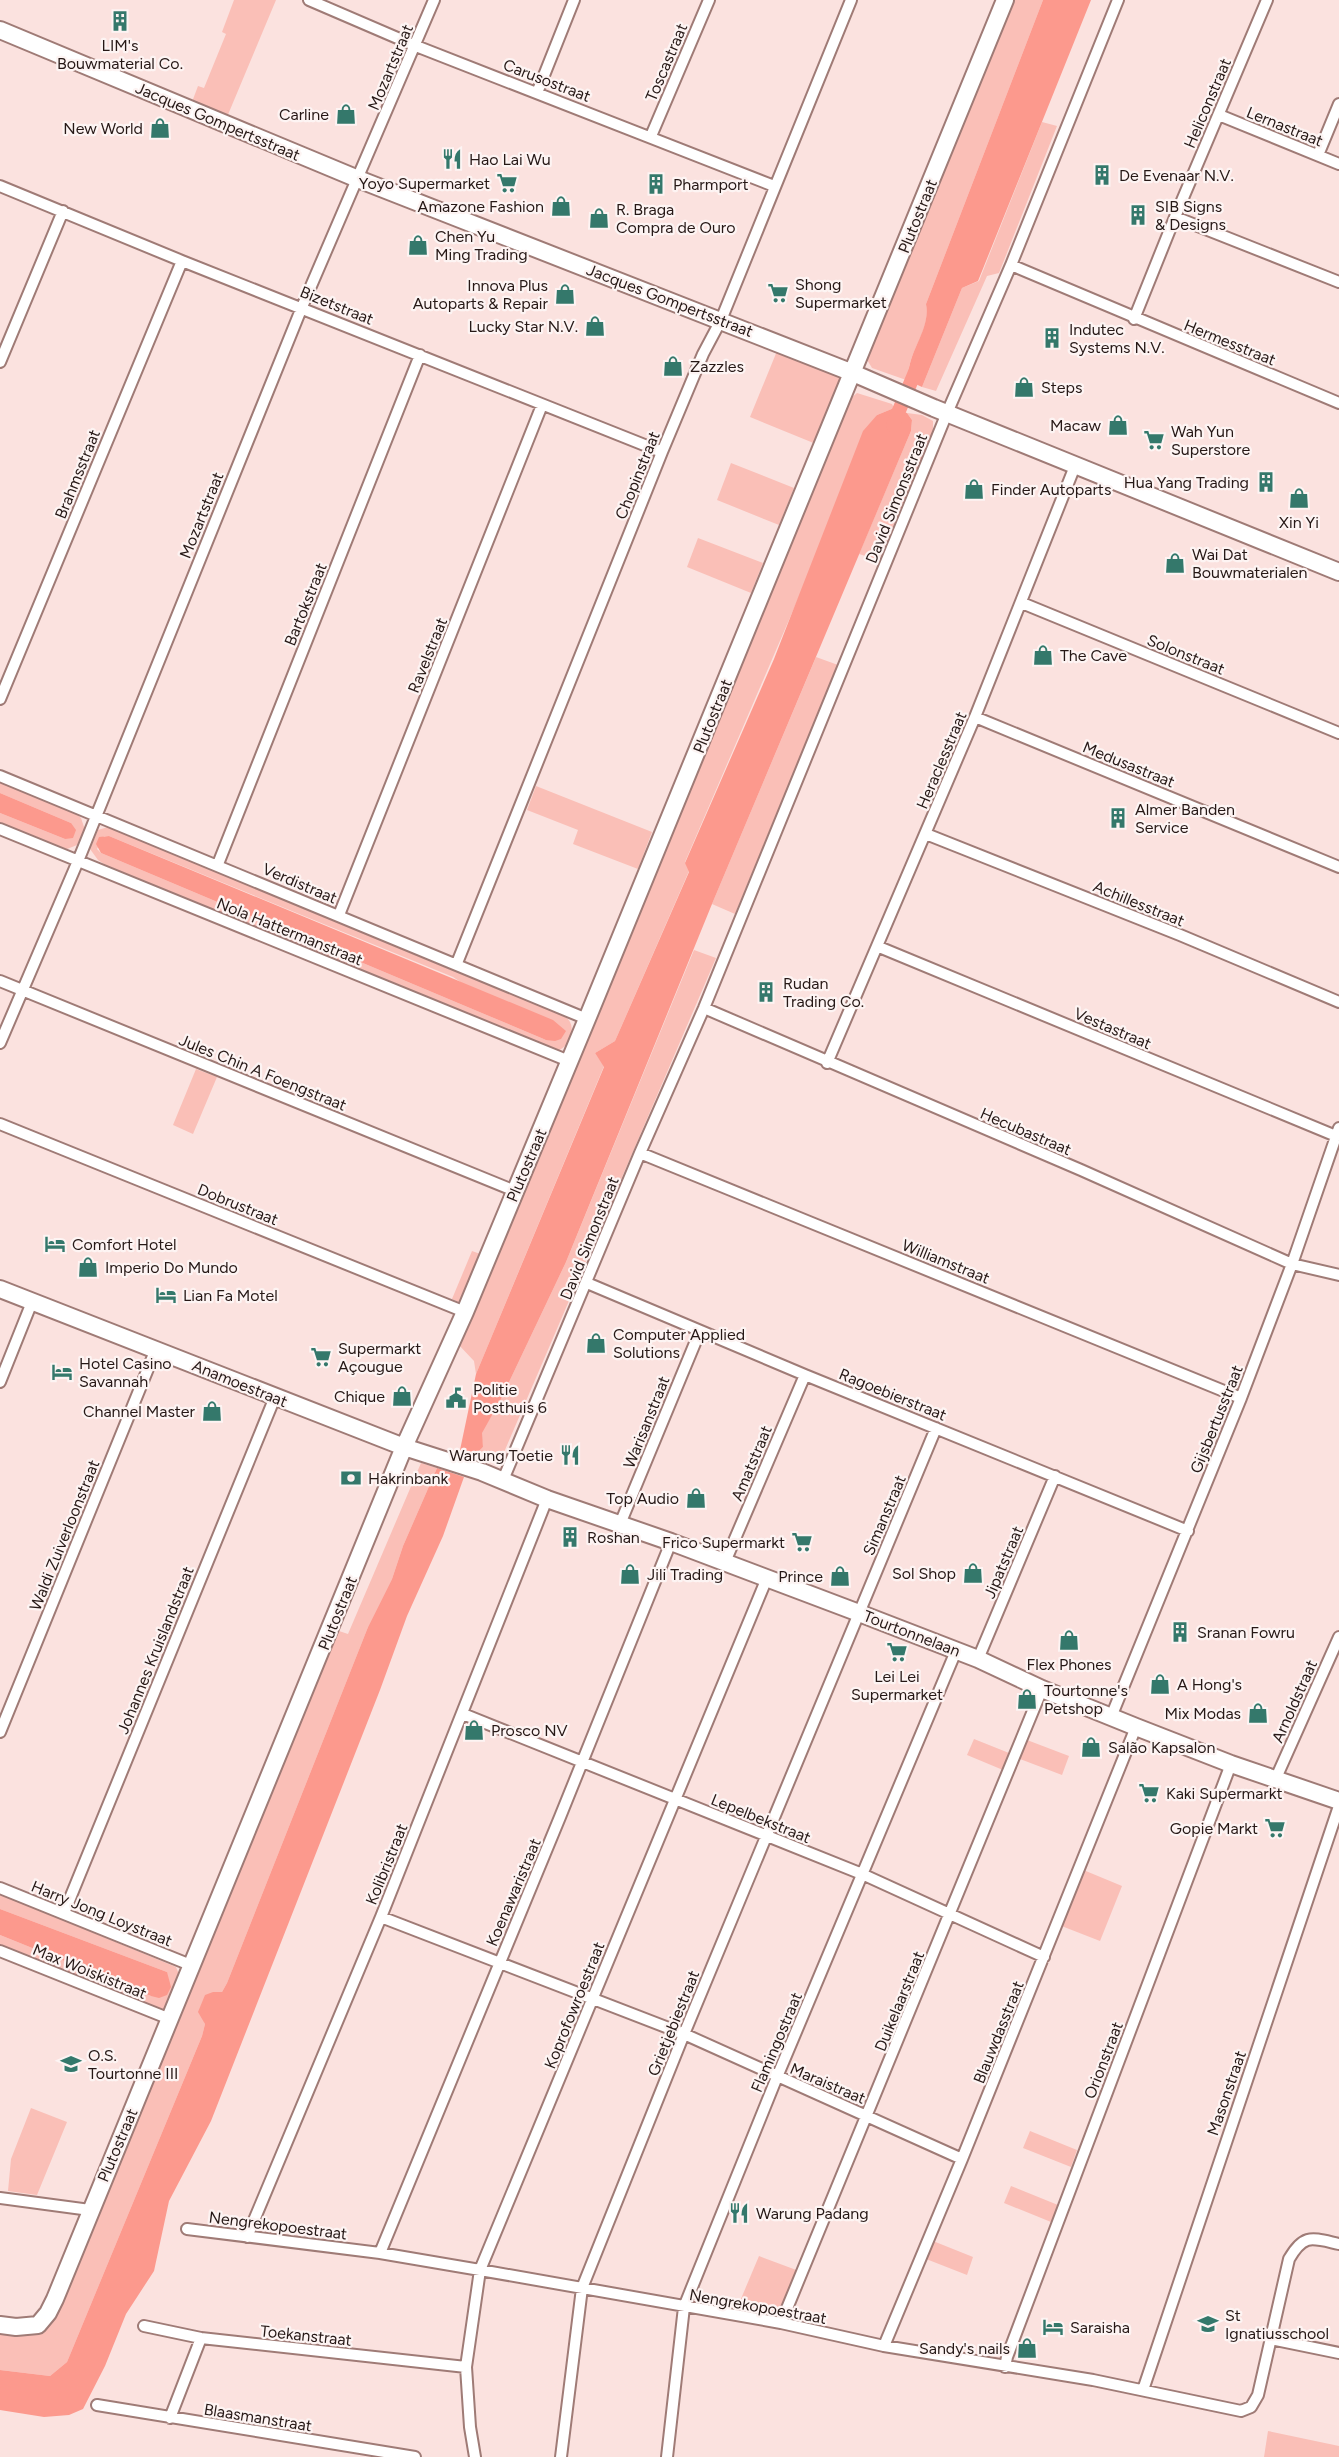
<svg xmlns="http://www.w3.org/2000/svg" width="1339" height="2457" font-family="Figtree,sans-serif">
<style>
.green{fill:#fabfb7;fill-rule:evenodd}
.water{fill:#fc998d}
.lines{fill:none;stroke-linecap:round;stroke-linejoin:round}
.canal{stroke:#fc998d;stroke-width:14}
.street-casing{stroke:#9f7b76;stroke-width:14}
.secondary-casing{stroke:#9f7b76;stroke-width:20}
.street{stroke:#fff;stroke-width:10}
.secondary{stroke:#fff;stroke-width:16}
.labels{text-anchor:middle;stroke-width:4.5;stroke-linejoin:round;paint-order:stroke}
.poi-label{font-size:16px;fill:#261816;stroke:#fdf4f3;text-anchor:start}
.street-label{font-size:16px;fill:#261816;stroke:#fdf4f3}
</style>
<rect width="100%" height="100%" fill="#fbe2df"/>
<path class="green" d="M234 0H276L227 117 192 102 198 86 204 88 226 34 222 32Z
M1013 0H1043L926 304C931 334 905 352 909 381L872 368 866 358Z
M1042 122 1057 126 999 273 987 276 936 391 922 387 962 288 979 281Z
M777 351 835 373 840 379V386L816 444 750 417Z
M857 393 892 404 894 408 877 415 685 862 689 871 615 1041 595 1053 604 1066 476 1374 474 1361 457 1343 850 399Z
M907 413 922 415 933 421V433L928 449 878 560 859 554 911 431 912 420Z
M731 463 794 488 779 525 717 500Z
M698 538 763 563 751 593 687 567Z
M816 657 838 665 735 914 712 904Z
M0 781 77 814 81 818 85 830 77 845 67 849 61 848 0 823V813L65 839 71 823 0 793Z
M536 786 652 832 638 869 573 844 578 830 527 810Z
M108 827 558 1011C571 1019 575 1026 569 1040 566 1045 564 1048 559 1050L549 1047 107 866 98 860 90 849 98 830ZM104 836H109L453 977 546 1040 101 853 97 849Z
M694 950 716 958 502 1457 497 1462 474 1456 483 1447 481 1433 501 1399 566 1262Z
M196 1069 217 1077 193 1134 173 1125Z
M472 1251 483 1255 463 1300 458 1302 452 1299Z
M421 1463 437 1468 403 1546 392 1579 368 1627 227 1983 222 1992H213L203 2017 205 2024 202 2036 67 2362 50 2376 0 2370V2331C16 2333 36 2340 48 2328L75 2267 140 2106 231 1893 336 1630 348 1634Z
M974 1739 1009 1753 1003 1770 967 1755Z
M1027 1740 1069 1756 1062 1775 1020 1759Z
M1081 1869 1122 1886 1100 1941 1059 1925Z
M0 1894 176 1967 180 1977 167 2009 162 2010 0 1945V1935L151 1996 167 1972 0 1909Z
M31 2108 67 2122 37 2195 8 2191 11 2159Z
M1030 2131 1077 2150 1071 2167 1023 2148Z
M1011 2186 1058 2205 1051 2222 1004 2203Z
M928 2239 973 2257 967 2275 921 2257Z
M759 2256 799 2271 778 2319 735 2313Z
M1268 2431 1339 2446V2457H1264Z"/>
<path class="water" d="M1043 0H1091L978 281 962 288 922 387 909 381C905 353 931 332 926 304Z
M894 408 907 413 912 420 911 431 712 904 566 1262 501 1399 482 1433 483 1447 474 1456 460 1450 476 1374 604 1067 595 1053 615 1041 689 872 685 863 774 659 863 431 877 415Z
M0 793 71 823 76 830 73 838 65 839 0 813Z
M109 836 553 1020 566 1031 561 1039 555 1041 546 1040 101 853 96 844 99 837Z
M437 1468 464 1477 443 1536 407 1616 380 1690 211 2121 169 2201 154 2271 126 2314 105 2366 83 2409 69 2415 44 2417 0 2410V2370L50 2376 67 2362 202 2036 205 2024 198 2012 205 1995 213 1992H222L227 1983 368 1627 392 1579 403 1546Z
M0 1909 167 1972 171 1987 167 1995 159 1998 151 1996 0 1935Z"/>
<g class="lines">
<path class="canal" d="M893 425 918 365"/>
<g class="street-casing">
<path id="street" d="M309 0 416 46 774 186
M537 93 574 0
M1219 115 1339 164
M651 136 709 0
M1318 155 1339 104
M0 186 182 261 662 452
M1175 217 1339 282
M1011 265 1339 403
M1134 319 1175 217 1267 0
M0 362 63 211
M1022 603 1339 733
M0 699 182 261
M975 717 1339 867
M0 776 587 1019
M0 829 569 1061
M926 834 1180 935 1339 1002
M218 864 420 355
M339 915 542 405
M879 947 1336 1136
M457 963 662 452 703 354 721 320 851 0
M0 981 515 1191
M704 1008 1081 1170 1292 1264 1339 1275
M0 1043 78 861 302 307 434 0
M827 1063 975 717 1075 466
M0 1124 465 1312
M640 1153 1241 1398
M587 1283 805 1375 1188 1531
M0 1382 32 1302
M503 1480 640 1153 704 1008 947 413 1011 265 1118 0
M620 1524 700 1331
M725 1562 805 1375
M978 1659 1055 1476
M463 1714 862 1874 1044 1957
M1111 1717 1241 1398 1292 1264 1339 1128
M0 1732 156 1349
M1276 1778 1339 1637
M0 1888 193 1966
M64 1913 275 1397
M381 1917 684 2034 962 2159
M0 1951 170 2019
M0 2198 90 2210
M187 2229 380 2253 480 2270 781 2323 884 2346 1093 2380 1241 2411 1251 2407 1258 2395 1289 2259C1304 2233 1312 2238 1339 2244
M247 2237 381 1917 547 1499
M380 2253 560 1817 671 1542
M781 2323 1042 1689
M144 2326 201 2338 466 2367
M1271 2339 1339 2353
M884 2346 962 2159 1136 1727
M1005 2367 1007 2357 1231 1764
M1143 2390 1339 1806
M97 2405 415 2457
M170 2418 201 2338
M475 2457 470 2427 466 2367 480 2270 767 1578
M561 2457 582 2288 684 2034 936 1428
M667 2457 684 2307 777 2077 956 1651"/>
</g>
<g class="secondary-casing">
<path id="secondary" d="M0 30 358 179 853 373 934 408 1339 572
M0 1289 404 1447 482 1472 547 1499 671 1542 859 1613 978 1659 1042 1689 1136 1727 1231 1764 1339 1801
M0 2325 16 2327 38 2325 48 2313 55 2299 404 1447 465 1312 587 1019 1005 0"/>
</g>
<use href="#street" class="street"/>
<use href="#secondary" class="secondary"/>
</g>
<defs>
<g id="building-bare" transform="scale(1.62)"><path d="M-4-6H4V6H1V3H-1V6H-4ZM-2.5-4.3h1.7v1.8h-1.7ZM.8-4.3h1.7v1.8H.8ZM-2.5-1h1.7V.8h-1.7ZM.8-1h1.7V.8H.8Z" fill="#34786b" stroke="#fdf4f3" stroke-width="2.5" paint-order="stroke"/></g>
<g id="shop-bare" transform="scale(1.62)"><path d="M-5-2.5h2.3a2.7 3.5 0 0 1 5.4 0H5L5.5 6h-11ZM-1.5-2.5h3a1.5 2.3 0 0 0-3 0Z" fill="#34786b" stroke="#fdf4f3" stroke-width="2.5" paint-order="stroke"/></g>
<g id="restaurant-bare" transform="scale(1.62)"><path d="M-5-6h1v4h1v-4h1v4h1v-4h1v5L-1.5 .5V6h-2V.5L-5-1ZM5-6V6H3V1.5H1.5Q1.5-4 5-6Z" fill="#34786b" stroke="#fdf4f3" stroke-width="2.5" paint-order="stroke"/></g>
<g id="supermarket-bare" transform="scale(1.62)"><path d="M-6-5.5h2.5l.6 2H6L4.5 2H-2.5L-4.4-4H-6ZM-1.5 3.2a1.3 1.3 0 1 0 .1 0ZM3 3.2a1.3 1.3 0 1 0 .1 0Z" fill="#34786b" stroke="#fdf4f3" stroke-width="2.5" paint-order="stroke"/></g>
<g id="hotel-bare" transform="scale(1.62)"><path d="M-6-4.5h1.5V1H6V5H4.5V3h-9V5H-6ZM-4 0a1.8 1.8 0 1 1 3.6 0ZM.5 0V-2.5h3Q6-2.5 6 0Z" fill="#34786b" stroke="#fdf4f3" stroke-width="2.5" paint-order="stroke"/></g>
<g id="civic-bare" transform="scale(1.62)"><path d="M-.6-6.5H3V-4.5H.6V-3L4-1V1h2V6H-6V1h2V-1L-.6-3ZM-1.2 2.5V6h2.4V2.5Z" fill="#34786b" stroke="#fdf4f3" stroke-width="2.5" paint-order="stroke"/></g>
<g id="bank-bare" transform="scale(1.62)"><path d="M-6-4H6V4H-6ZM0-2.3a2.3 2.3 0 1 0 0 4.6a2.3 2.3 0 1 0 0-4.6Z" fill="#34786b" stroke="#fdf4f3" stroke-width="2.5" paint-order="stroke"/></g>
<g id="school-bare" transform="scale(1.62)"><path d="M0-5L7-2L0 1L-7-2ZM-4 1L0 2.5L4 1V4Q0 6-4 4Z" fill="#34786b" stroke="#fdf4f3" stroke-width="2.5" paint-order="stroke"/></g>
</defs>
<g fill-rule="evenodd">
<use href="#building-bare" x="120" y="21"/>
<use href="#shop-bare" x="346" y="114"/>
<use href="#shop-bare" x="160" y="128"/>
<use href="#restaurant-bare" x="452" y="159"/>
<use href="#building-bare" x="1102" y="175"/>
<use href="#supermarket-bare" x="507" y="183"/>
<use href="#building-bare" x="656" y="184"/>
<use href="#shop-bare" x="561" y="206"/>
<use href="#building-bare" x="1138" y="215"/>
<use href="#shop-bare" x="599" y="218"/>
<use href="#shop-bare" x="418" y="245"/>
<use href="#supermarket-bare" x="778" y="293"/>
<use href="#shop-bare" x="565" y="294"/>
<use href="#shop-bare" x="595" y="326"/>
<use href="#building-bare" x="1052" y="338"/>
<use href="#shop-bare" x="673" y="366"/>
<use href="#shop-bare" x="1024" y="387"/>
<use href="#shop-bare" x="1118" y="425"/>
<use href="#supermarket-bare" x="1154" y="440"/>
<use href="#building-bare" x="1266" y="482"/>
<use href="#shop-bare" x="974" y="489"/>
<use href="#shop-bare" x="1299" y="498"/>
<use href="#shop-bare" x="1175" y="563"/>
<use href="#shop-bare" x="1043" y="655"/>
<use href="#building-bare" x="1118" y="818"/>
<use href="#building-bare" x="766" y="992"/>
<use href="#hotel-bare" x="55" y="1244"/>
<use href="#shop-bare" x="88" y="1267"/>
<use href="#hotel-bare" x="166" y="1295"/>
<use href="#shop-bare" x="596" y="1343"/>
<use href="#supermarket-bare" x="321" y="1357"/>
<use href="#hotel-bare" x="62" y="1372"/>
<use href="#shop-bare" x="402" y="1396"/>
<use href="#civic-bare" x="456" y="1398"/>
<use href="#shop-bare" x="212" y="1411"/>
<use href="#restaurant-bare" x="570" y="1455"/>
<use href="#bank-bare" x="351" y="1478"/>
<use href="#shop-bare" x="696" y="1498"/>
<use href="#building-bare" x="570" y="1537"/>
<use href="#supermarket-bare" x="802" y="1542"/>
<use href="#shop-bare" x="973" y="1573"/>
<use href="#shop-bare" x="630" y="1574"/>
<use href="#shop-bare" x="840" y="1576"/>
<use href="#building-bare" x="1180" y="1632"/>
<use href="#shop-bare" x="1069" y="1640"/>
<use href="#supermarket-bare" x="897" y="1652"/>
<use href="#shop-bare" x="1160" y="1684"/>
<use href="#shop-bare" x="1027" y="1699"/>
<use href="#shop-bare" x="1258" y="1713"/>
<use href="#shop-bare" x="474" y="1730"/>
<use href="#shop-bare" x="1091" y="1747"/>
<use href="#supermarket-bare" x="1149" y="1793"/>
<use href="#supermarket-bare" x="1275" y="1828"/>
<use href="#school-bare" x="71" y="2064"/>
<use href="#restaurant-bare" x="739" y="2213"/>
<use href="#school-bare" x="1208" y="2324"/>
<use href="#hotel-bare" x="1053" y="2327"/>
<use href="#shop-bare" x="1027" y="2348"/>
</g>
<g class="labels">
<g class="poi-label">
<text x="120" y="51" text-anchor="middle">LIM's<tspan x="120" dy="18">Bouwmaterial Co.</tspan></text>
<text x="329" y="120" text-anchor="end">Carline</text>
<text x="143" y="134" text-anchor="end">New World</text>
<text x="469" y="165">Hao Lai Wu</text>
<text x="1119" y="181">De Evenaar N.V.</text>
<text x="490" y="189" text-anchor="end">Yoyo Supermarket</text>
<text x="673" y="190">Pharmport</text>
<text x="544" y="212" text-anchor="end">Amazone Fashion</text>
<text x="1155" y="212">SIB Signs<tspan x="1155" dy="18">&amp; Designs</tspan></text>
<text x="616" y="215">R. Braga<tspan x="616" dy="18">Compra de Ouro</tspan></text>
<text x="435" y="242">Chen Yu<tspan x="435" dy="18">Ming Trading</tspan></text>
<text x="795" y="290">Shong<tspan x="795" dy="18">Supermarket</tspan></text>
<text x="548" y="291" text-anchor="end">Innova Plus<tspan x="548" dy="18">Autoparts &amp; Repair</tspan></text>
<text x="578" y="332" text-anchor="end">Lucky Star N.V.</text>
<text x="1069" y="335">Indutec<tspan x="1069" dy="18">Systems N.V.</tspan></text>
<text x="690" y="372">Zazzles</text>
<text x="1041" y="393">Steps</text>
<text x="1101" y="431" text-anchor="end">Macaw</text>
<text x="1171" y="437">Wah Yun<tspan x="1171" dy="18">Superstore</tspan></text>
<text x="1249" y="488" text-anchor="end">Hua Yang Trading</text>
<text x="991" y="495">Finder Autoparts</text>
<text x="1299" y="528" text-anchor="middle">Xin Yi</text>
<text x="1192" y="560">Wai Dat<tspan x="1192" dy="18">Bouwmaterialen</tspan></text>
<text x="1060" y="661">The Cave</text>
<text x="1135" y="815">Almer Banden<tspan x="1135" dy="18">Service</tspan></text>
<text x="783" y="989">Rudan<tspan x="783" dy="18">Trading Co.</tspan></text>
<text x="72" y="1250">Comfort Hotel</text>
<text x="105" y="1273">Imperio Do Mundo</text>
<text x="183" y="1301">Lian Fa Motel</text>
<text x="613" y="1340">Computer Applied<tspan x="613" dy="18">Solutions</tspan></text>
<text x="338" y="1354">Supermarkt<tspan x="338" dy="18">Açougue</tspan></text>
<text x="79" y="1369">Hotel Casino<tspan x="79" dy="18">Savannah</tspan></text>
<text x="473" y="1395">Politie<tspan x="473" dy="18">Posthuis 6</tspan></text>
<text x="385" y="1402" text-anchor="end">Chique</text>
<text x="195" y="1417" text-anchor="end">Channel Master</text>
<text x="553" y="1461" text-anchor="end">Warung Toetie</text>
<text x="368" y="1484">Hakrinbank</text>
<text x="679" y="1504" text-anchor="end">Top Audio</text>
<text x="587" y="1543">Roshan</text>
<text x="785" y="1548" text-anchor="end">Frico Supermarkt</text>
<text x="956" y="1579" text-anchor="end">Sol Shop</text>
<text x="647" y="1580">Jili Trading</text>
<text x="823" y="1582" text-anchor="end">Prince</text>
<text x="1197" y="1638">Sranan Fowru</text>
<text x="1069" y="1670" text-anchor="middle">Flex Phones</text>
<text x="897" y="1682" text-anchor="middle">Lei Lei<tspan x="897" dy="18">Supermarket</tspan></text>
<text x="1177" y="1690">A Hong's</text>
<text x="1044" y="1696">Tourtonne's<tspan x="1044" dy="18">Petshop</tspan></text>
<text x="1241" y="1719" text-anchor="end">Mix Modas</text>
<text x="491" y="1736">Prosco NV</text>
<text x="1108" y="1753">Salão Kapsalon</text>
<text x="1166" y="1799">Kaki Supermarkt</text>
<text x="1258" y="1834" text-anchor="end">Gopie Markt</text>
<text x="88" y="2061">O.S.<tspan x="88" dy="18">Tourtonne III</tspan></text>
<text x="756" y="2219">Warung Padang</text>
<text x="1225" y="2321">St<tspan x="1225" dy="18">Ignatiusschool</tspan></text>
<text x="1070" y="2333">Saraisha</text>
<text x="1010" y="2354" text-anchor="end">Sandy's nails</text>
</g>
<g class="street-label">
<text transform="translate(666 62) rotate(-67)" y="6">Toscastraat</text>
<text transform="translate(390 67) rotate(-67)" y="6">Mozartstraat</text>
<text transform="translate(547 80) rotate(21)" y="6">Carusostraat</text>
<text transform="translate(1207 103) rotate(-67)" y="6">Heliconstraat</text>
<text transform="translate(218 121) rotate(23)" y="6">Jacques Gompertsstraat</text>
<text transform="translate(1285 126) rotate(22)" y="6">Lernastraat</text>
<text transform="translate(917 216) rotate(-68)" y="6">Plutostraat</text>
<text transform="translate(670 300) rotate(21)" y="6">Jacques Gompertsstraat</text>
<text transform="translate(337 305) rotate(22)" y="6">Bizetstraat</text>
<text transform="translate(1230 342) rotate(22)" y="6">Hermesstraat</text>
<text transform="translate(77 474) rotate(-68)" y="6">Brahmsstraat</text>
<text transform="translate(637 475) rotate(-68)" y="6">Chopinstraat</text>
<text transform="translate(896 498) rotate(-68)" y="6">David Simonsstraat</text>
<text transform="translate(201 515) rotate(-68)" y="6">Mozartstraat</text>
<text transform="translate(305 604) rotate(-68)" y="6">Bartokstraat</text>
<text transform="translate(1186 654) rotate(22)" y="6">Solonstraat</text>
<text transform="translate(427 655) rotate(-68)" y="6">Ravelstraat</text>
<text transform="translate(712 716) rotate(-68)" y="6">Plutostraat</text>
<text transform="translate(941 760) rotate(-67)" y="6">Heraclesstraat</text>
<text transform="translate(1129 764) rotate(22)" y="6">Medusastraat</text>
<text transform="translate(300 883) rotate(23)" y="6">Verdistraat</text>
<text transform="translate(1139 903) rotate(22)" y="6">Achillesstraat</text>
<text transform="translate(290 931) rotate(22)" y="6">Nola Hattermanstraat</text>
<text transform="translate(1113 1028) rotate(23)" y="6">Vestastraat</text>
<text transform="translate(263 1072) rotate(22)" y="6">Jules Chin A Foengstraat</text>
<text transform="translate(1026 1131) rotate(23)" y="6">Hecubastraat</text>
<text transform="translate(526 1165) rotate(-67)" y="6">Plutostraat</text>
<text transform="translate(238 1204) rotate(22)" y="6">Dobrustraat</text>
<text transform="translate(589 1238) rotate(-68)" y="6">David Simonstraat</text>
<text transform="translate(946 1261) rotate(22)" y="6">Williamstraat</text>
<text transform="translate(240 1383) rotate(22)" y="6">Anamoestraat</text>
<text transform="translate(893 1394) rotate(22)" y="6">Ragoebierstraat</text>
<text transform="translate(1216 1419) rotate(-68)" y="6">Gijsbertusstraat</text>
<text transform="translate(646 1422) rotate(-68)" y="6">Warisanstraat</text>
<text transform="translate(751 1463) rotate(-67)" y="6">Amatstraat</text>
<text transform="translate(884 1515) rotate(-67)" y="6">Simanstraat</text>
<text transform="translate(64 1535) rotate(-68)" y="6">Waldi Zuiverloonstraat</text>
<text transform="translate(1003 1562) rotate(-67)" y="6">Jipatstraat</text>
<text transform="translate(337 1613) rotate(-68)" y="6">Plutostraat</text>
<text transform="translate(912 1633) rotate(21)" y="6">Tourtonnelaan</text>
<text transform="translate(155 1650) rotate(-68)" y="6">Johannes Kruislandstraat</text>
<text transform="translate(1294 1701) rotate(-66)" y="6">Arnoldstraat</text>
<text transform="translate(761 1818) rotate(22)" y="6">Lepelbekstraat</text>
<text transform="translate(386 1864) rotate(-68)" y="6">Kolibristraat</text>
<text transform="translate(513 1892) rotate(-67)" y="6">Koenawaristraat</text>
<text transform="translate(102 1913) rotate(22)" y="6">Harry Jong Loystraat</text>
<text transform="translate(90 1971) rotate(22)" y="6">Max Woiskistraat</text>
<text transform="translate(899 2001) rotate(-68)" y="6">Duikelaarstraat</text>
<text transform="translate(574 2005) rotate(-68)" y="6">Koprofowroestraat</text>
<text transform="translate(673 2023) rotate(-68)" y="6">Grietjebiestraat</text>
<text transform="translate(998 2032) rotate(-68)" y="6">Blauwdasstraat</text>
<text transform="translate(776 2042) rotate(-67)" y="6">Flamingostraat</text>
<text transform="translate(1103 2060) rotate(-69)" y="6">Orionstraat</text>
<text transform="translate(828 2083) rotate(23)" y="6">Maraistraat</text>
<text transform="translate(1226 2093) rotate(-71)" y="6">Masonstraat</text>
<text transform="translate(117 2145) rotate(-67)" y="6">Plutostraat</text>
<text transform="translate(278 2225) rotate(7)" y="6">Nengrekopoestraat</text>
<text transform="translate(758 2306) rotate(10)" y="6">Nengrekopoestraat</text>
<text transform="translate(306 2335) rotate(6)" y="6">Toekanstraat</text>
<text transform="translate(258 2417) rotate(9)" y="6">Blaasmanstraat</text>
</g>
</g>
</svg>
